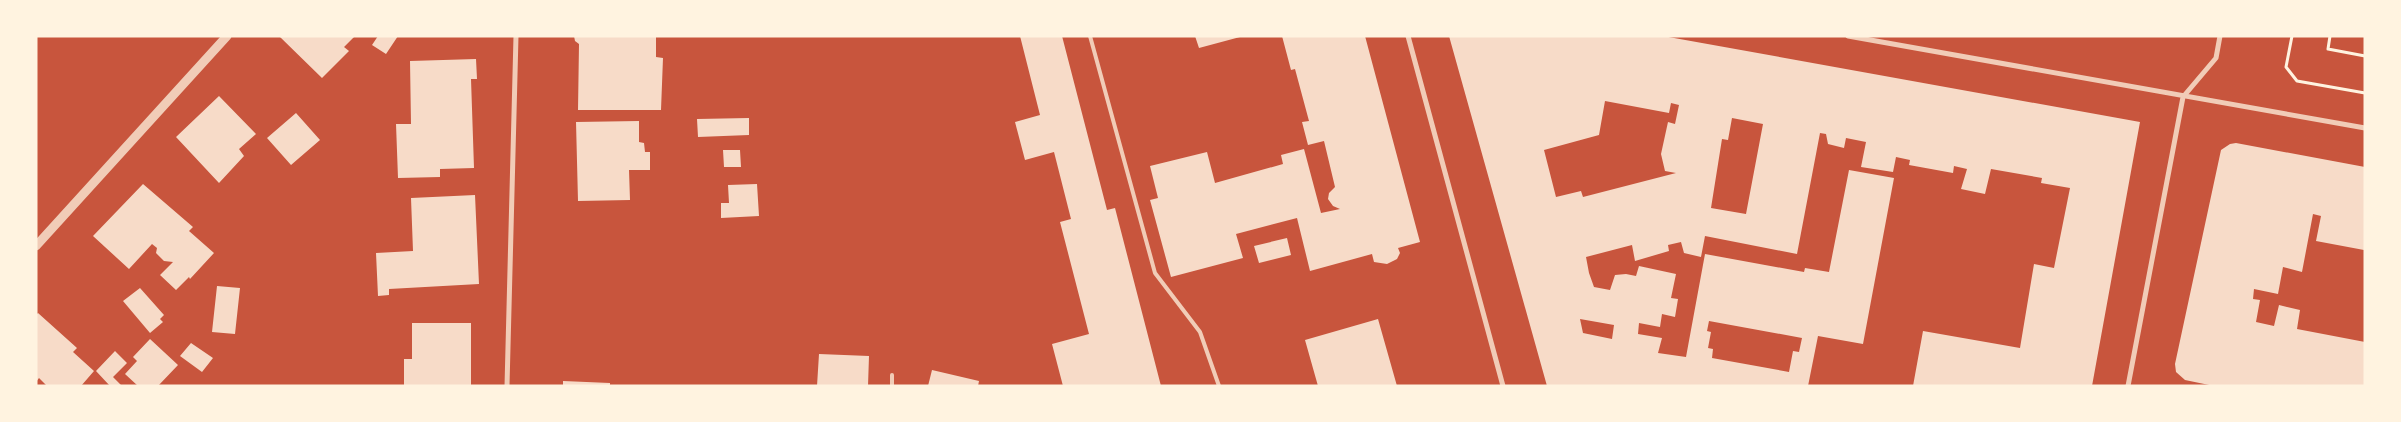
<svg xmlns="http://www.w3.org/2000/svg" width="2401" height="422" font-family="Mulish,sans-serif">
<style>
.building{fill:#f7dbc8;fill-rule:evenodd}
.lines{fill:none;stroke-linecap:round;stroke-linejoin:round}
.path{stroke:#fff3e0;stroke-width:3}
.service{stroke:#f1ccb7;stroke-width:4}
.minor{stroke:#f1ccb7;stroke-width:5}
.tertiary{stroke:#f1ccb7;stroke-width:9}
</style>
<rect width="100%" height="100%" fill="#c8553d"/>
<path class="building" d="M279 36H355L344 47 349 51 322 78Z
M378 36H398L386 54 372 45Z
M574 36H656V57L663 58 661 110H578L579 44 575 41Z
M1020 36H1062L1107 210 1115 208 1161 386H1063L1052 344 1089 334 1060 222 1071 219 1054 152 1025 160 1015 122 1040 115Z
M1195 36H1240V37L1199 48Z
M1282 36H1365L1420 242 1398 248 1400 253 1397 259 1387 264 1374 262 1372 254 1310 271 1297 218 1236 234 1243 258 1171 277 1150 200 1158 198 1150 166 1207 152 1215 183 1283 164 1281 155 1304 149 1321 213 1340 209 1333 206 1328 199 1329 193 1335 187 1324 141 1308 145 1302 122 1309 121 1295 69 1291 70Z
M1449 36H1663L2140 122 2092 386H1913L1923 331 2020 348 2034 264 2054 268 2070 188 2041 183 2042 178 1991 169 1985 194 1961 189 1967 169 1954 166 1953 173 1909 165 1910 160 1896 157 1893 172 1861 167 1866 142 1846 138 1844 148 1828 144 1826 134 1820 133 1797 254 1705 236 1701 257 1684 253 1681 242 1668 245 1669 251 1635 261 1632 245 1586 257 1589 273 1594 287 1610 290 1615 275 1626 274 1636 276 1639 266 1676 274 1671 298 1678 299 1675 317 1662 314 1660 327 1639 323 1638 334 1662 338 1658 353 1686 357 1705 254 1804 272 1805 268 1829 272 1849 170 1894 178 1863 344 1818 336 1808 386H1547ZM1605 101 1669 113 1671 103 1679 105 1675 124 1668 122 1661 154 1665 171 1676 173 1583 197 1581 191 1556 197 1544 150 1599 135ZM1732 118 1763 124 1746 214 1711 208 1722 139 1728 140ZM1580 319 1614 325 1612 339 1583 333ZM1709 321 1802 338 1799 352 1793 351 1789 372 1712 358 1713 349 1708 348 1711 332 1707 331Z
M476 59 477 79H471L474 168 440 169V177L398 178 396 124H411L410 61Z
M219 96 256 134 239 149 244 156 219 183 176 137Z
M296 113 320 140 291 165 267 138Z
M749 118V135L698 137 697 119Z
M639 121V142L644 143 645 152H650V170H629L630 200 578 201 576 122Z
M2236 143 2365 167 2364 250 2316 241 2321 216 2313 214 2302 272 2283 267 2278 294 2254 289 2253 299 2260 300 2256 322 2274 326 2279 305 2300 310 2297 329 2365 342V386H2214L2185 380 2176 372 2175 364 2221 150 2230 144Z
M723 150H740L741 167H724Z
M143 184 193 227 189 231 214 253 190 279 189 277 176 290 160 275 173 262 164 261 156 253 157 248 152 244 129 269 93 236Z
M757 184 759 216 721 218V203H729L728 185Z
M475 195 479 284 389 289V295L378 296 376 253 413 251 411 198Z
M1287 238 1291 255 1259 263 1254 246Z
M217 286 240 288 235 334 212 332Z
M140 288 164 315 160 319 163 322 150 333 123 301Z
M38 313 77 348 73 352 94 371 81 386H47L39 378 36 382V315Z
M1378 319 1397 386H1318L1305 340Z
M412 323H471V385L404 386V359H412Z
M150 339 178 365 158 386H138L125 374 137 361 133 357Z
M191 343 213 358 202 372 180 356Z
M115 351 127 363 113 377 122 386H110L96 371Z
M819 354 869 356 868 386H817Z
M932 370 979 381 978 386H928Z
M563 381 610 383V386H563Z"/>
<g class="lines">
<path class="path" d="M2292 36 2286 67 2297 81 2365 93
M2330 36 2328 49 2365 56"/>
<path class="service" d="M1090 36 1155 273 1200 332 1219 386
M892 386V375"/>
<path class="minor" d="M1408 36 1503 386
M1848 36 2365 128
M2183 97 2216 58 2220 36
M507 386 516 36
M2128 386 2183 97"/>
<path class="tertiary" d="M36 246 227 36"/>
</g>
<rect width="2401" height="422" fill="none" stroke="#fff3e0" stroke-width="75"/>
</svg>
